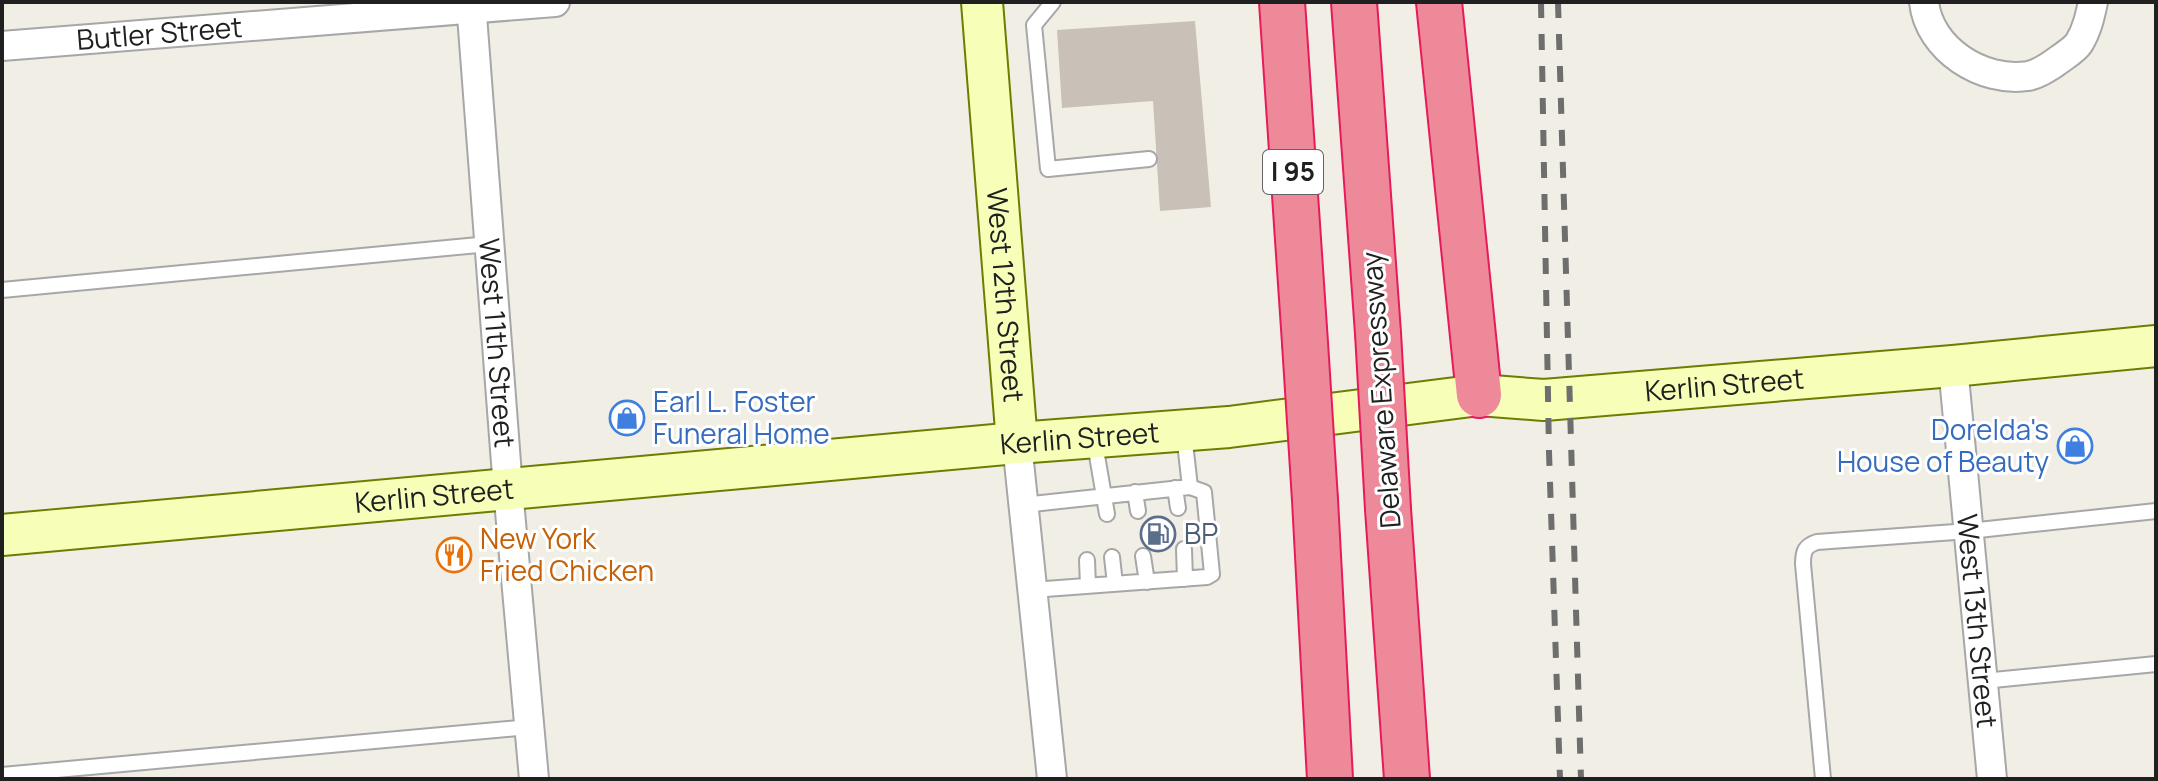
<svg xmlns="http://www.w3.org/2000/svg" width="2158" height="781" font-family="Manrope,sans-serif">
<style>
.building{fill:#c9c0b8}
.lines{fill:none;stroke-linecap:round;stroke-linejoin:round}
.lane-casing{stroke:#a7a7a7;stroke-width:18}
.street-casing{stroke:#a7a7a7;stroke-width:32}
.secondary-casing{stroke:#6b7e00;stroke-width:44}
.highway-casing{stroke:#e71b59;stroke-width:48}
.lane{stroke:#fff;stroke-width:14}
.street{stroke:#fff;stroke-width:28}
.secondary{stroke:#f7feb7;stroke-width:40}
.highway{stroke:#ed8998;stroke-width:44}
.rail{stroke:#6e6e6e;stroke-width:6;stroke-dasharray:16 16;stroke-linecap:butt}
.highway-bridge-casing{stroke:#e71b59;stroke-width:48;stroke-linecap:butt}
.highway-bridge{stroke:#ed8998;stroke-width:44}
.labels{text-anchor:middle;stroke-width:6;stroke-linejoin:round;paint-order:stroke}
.shield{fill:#fff;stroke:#636363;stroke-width:2}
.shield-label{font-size:26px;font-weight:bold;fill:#202020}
.street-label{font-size:28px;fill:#202020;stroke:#fff}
.shop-label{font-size:28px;fill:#366cbe;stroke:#fff;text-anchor:start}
.service-label{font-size:28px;fill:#4e5e75;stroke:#fff;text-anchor:start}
.food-label{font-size:28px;fill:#c56008;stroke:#fff;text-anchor:start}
</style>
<rect width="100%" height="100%" fill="#f1eee6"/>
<path class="building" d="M1195 21 1211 207 1160 211 1153 101 1062 108 1057 30Z"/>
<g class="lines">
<g class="lane-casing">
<path id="lane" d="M1053 2 1034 25 1048 169 1149 159
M2 290 489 244
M1094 438 1107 514
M1175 488 1178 508
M1135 492 1138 511
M1023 505 1190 487
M1184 549 1185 579
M1143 556 1147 582
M1112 557 1115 584
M1087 560 1088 586
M1032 590 1207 577 1212 574 1204 492 1190 487 1184 434
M1983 681 2156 664
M2 775 529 727
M1823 779 1803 564C1803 551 1805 546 1817 542L1969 531 2156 511"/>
</g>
<g class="street-casing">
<g id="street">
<path id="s1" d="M471 2 508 489 534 779"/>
<path d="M1924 2C1929 49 1982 83 2028 76 2039 74 2052 65 2060 59 2067 54 2075 49 2079 43 2087 30 2090 16 2093 2"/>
<path id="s2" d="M2 46 555 2"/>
<path id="s3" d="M1953 366 1992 779"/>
<path d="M1017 443 1052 779"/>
</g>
</g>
<g class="secondary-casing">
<g id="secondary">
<path id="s4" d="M982 2 1017 443"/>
<path id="s5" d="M2 535 1017 443 1229 427 1479 395 1544 400 1953 366 2156 346"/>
</g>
</g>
<g class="highway-casing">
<path id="highway" d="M1282 2 1305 343
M1354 2 1378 333
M1439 2 1479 395
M1315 500 1330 779
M1388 509 1407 779"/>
</g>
<use href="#lane" class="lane"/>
<use href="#street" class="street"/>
<use href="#secondary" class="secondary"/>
<use href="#highway" class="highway"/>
<path class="rail" d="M1541 2 1549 452 1560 779
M1558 2 1581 779"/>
<g class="highway-bridge-casing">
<path id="highway-bridge" d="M1378 333 1388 509
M1305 343 1315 500"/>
</g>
<use href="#highway-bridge" class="highway-bridge"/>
</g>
<defs>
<g id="shop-ring" transform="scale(1.8)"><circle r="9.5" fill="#fff" stroke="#3f7fe0" stroke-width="1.5"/><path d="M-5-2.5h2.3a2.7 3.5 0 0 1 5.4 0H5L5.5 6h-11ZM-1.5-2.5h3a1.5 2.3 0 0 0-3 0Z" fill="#3f7fe0"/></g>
<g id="fuel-ring" transform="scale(1.8)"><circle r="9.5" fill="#fff" stroke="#5c6f8a" stroke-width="1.5"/><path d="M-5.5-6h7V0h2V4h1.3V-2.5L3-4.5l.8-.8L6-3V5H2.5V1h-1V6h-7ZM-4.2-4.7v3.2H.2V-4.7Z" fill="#5c6f8a"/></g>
<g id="restaurant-ring" transform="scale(1.8)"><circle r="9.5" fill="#fff" stroke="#e8710a" stroke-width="1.5"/><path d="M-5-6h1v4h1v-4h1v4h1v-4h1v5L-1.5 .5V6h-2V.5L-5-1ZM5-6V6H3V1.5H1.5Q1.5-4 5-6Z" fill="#e8710a"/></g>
</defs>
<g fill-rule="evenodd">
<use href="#shop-ring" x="627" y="418"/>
<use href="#shop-ring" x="2075" y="446"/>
<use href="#fuel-ring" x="1158" y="534"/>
<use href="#restaurant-ring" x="454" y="555"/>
</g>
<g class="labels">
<rect class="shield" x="1263" y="150" width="60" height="44" rx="6"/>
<g class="shield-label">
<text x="1293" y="181">I 95</text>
</g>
<g class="street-label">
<text dy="10" stroke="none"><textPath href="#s2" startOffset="158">Butler Street</textPath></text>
<text dy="10" stroke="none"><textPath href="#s4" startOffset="294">West 12th Street</textPath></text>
<text dy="10" stroke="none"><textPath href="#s1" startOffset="342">West 11th Street</textPath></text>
<text dy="10" stroke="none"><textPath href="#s5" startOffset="1730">Kerlin Street</textPath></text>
<text transform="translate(1381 390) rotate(-94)" y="10">Delaware Expressway</text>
<text dy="10" stroke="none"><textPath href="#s5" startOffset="1082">Kerlin Street</textPath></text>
<text dy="10" stroke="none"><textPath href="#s5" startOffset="434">Kerlin Street</textPath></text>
<text dy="10" stroke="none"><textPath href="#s3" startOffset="256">West 13th Street</textPath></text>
</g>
<g class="shop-label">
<text x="653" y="412">Earl L. Foster<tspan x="653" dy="32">Funeral Home</tspan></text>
<text x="2049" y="440" text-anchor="end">Dorelda's<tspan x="2049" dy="32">House of Beauty</tspan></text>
</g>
<g class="service-label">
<text x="1184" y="544">BP</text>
</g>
<g class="food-label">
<text x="480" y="549">New York<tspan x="480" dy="32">Fried Chicken</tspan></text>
</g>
</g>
<rect width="2158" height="781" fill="none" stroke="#202020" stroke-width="8"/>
</svg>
